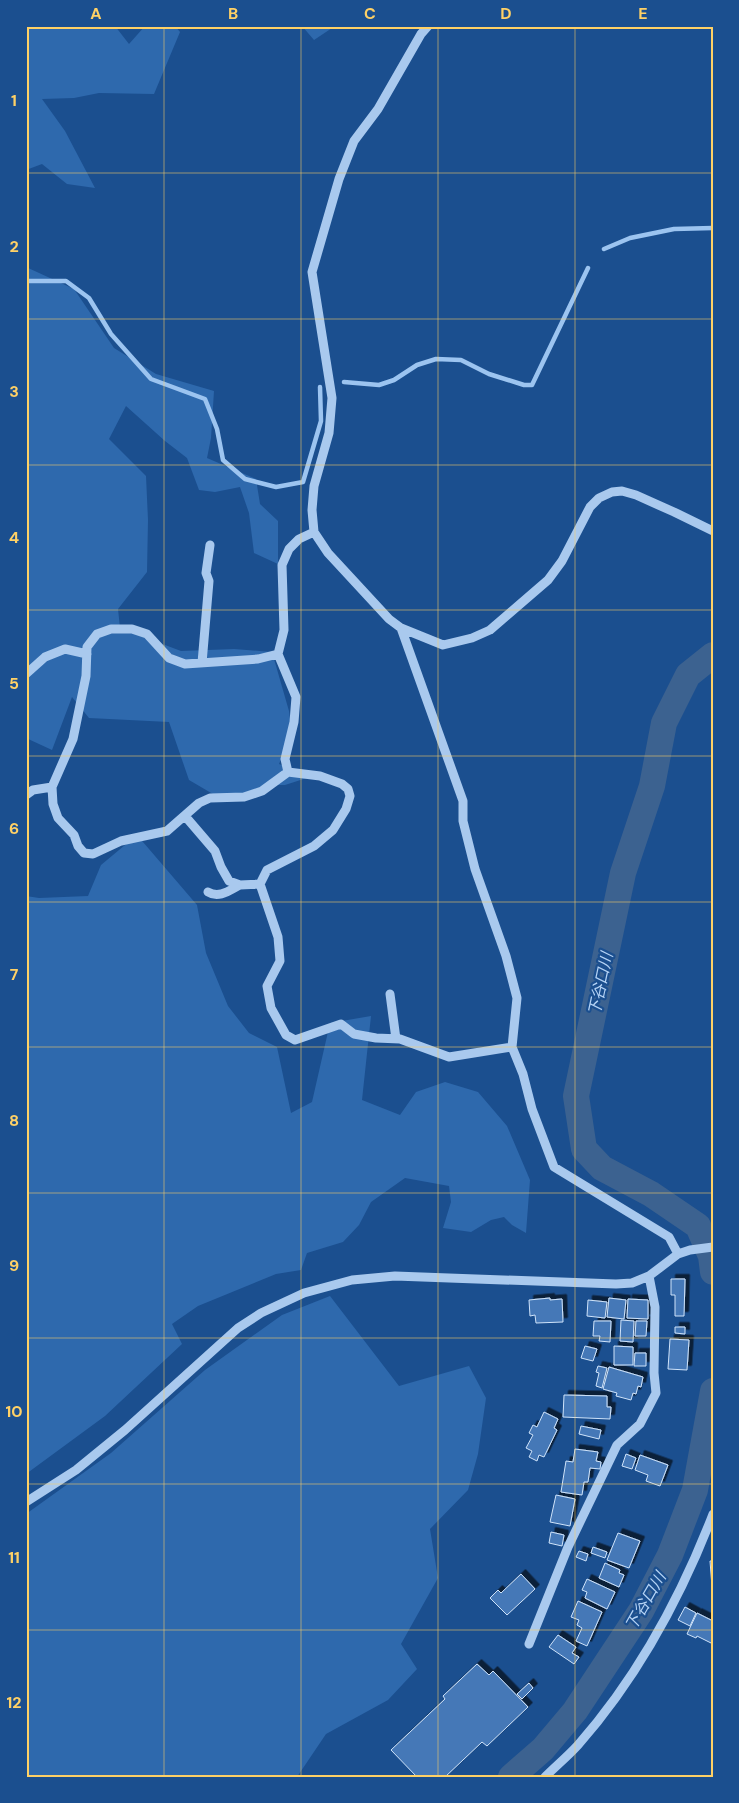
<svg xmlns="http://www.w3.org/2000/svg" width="739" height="1803" font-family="'DM Sans','Noto Sans JP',sans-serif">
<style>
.green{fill:#2e69ad}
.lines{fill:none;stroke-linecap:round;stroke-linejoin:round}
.stream{stroke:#9cc4f0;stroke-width:4.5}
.river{stroke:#3c6290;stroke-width:26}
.building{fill:#4478b7;stroke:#cfe3fa;filter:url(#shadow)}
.minor{stroke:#a9c9ee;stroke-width:9}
.grid{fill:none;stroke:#ffd166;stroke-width:1;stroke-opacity:0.55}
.labels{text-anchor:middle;stroke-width:4.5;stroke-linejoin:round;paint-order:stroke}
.water-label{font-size:16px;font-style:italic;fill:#b5d3f5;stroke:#1b4f8f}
.neatline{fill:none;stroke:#ffd166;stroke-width:2}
.grid-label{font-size:16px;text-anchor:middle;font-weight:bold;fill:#ffd166}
</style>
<defs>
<filter id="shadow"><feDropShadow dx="4.5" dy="-4.5" stdDeviation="0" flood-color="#0009"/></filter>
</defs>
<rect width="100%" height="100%" fill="#1b4f8f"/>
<path class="green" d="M26 26H115L129 44 145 26H175L180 32 154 94 99 93 74 98 42 99 65 131 95 188 67 184 42 164 26 170Z
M302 26H335L314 40Z
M26 267 74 289 114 348 156 374 214 391 211 438 207 458 256 479 260 504 278 521V564L254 553 249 513 240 487 215 492 199 490 187 458 165 441 126 406 109 439 146 476 148 520 147 572 118 609 120 628 181 651 234 649 272 652 289 711 292 734 279 764 313 776 285 785H271L256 792 218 797 189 780 169 722 89 718 72 697 52 750 26 738Z
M137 835 197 905 206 953 228 1006 249 1033 277 1047 291 1113 312 1102 330 1023 371 1016 362 1100 400 1115 416 1092 445 1082 478 1092 507 1126 530 1180 526 1233 512 1225 504 1217 491 1220 471 1232 443 1228 451 1202 449 1186 405 1178 371 1202 359 1225 343 1242 307 1253 301 1270 276 1274 198 1306 172 1324 182 1344 105 1416 26 1474V896L39 898 88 896 101 865Z
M330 1296 399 1386 469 1366 486 1398 478 1454 468 1490 430 1529 438 1578 401 1644 417 1669 388 1700 326 1734 297 1777H26V1514L111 1453 205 1370 282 1315Z"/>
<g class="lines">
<path class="stream" d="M604 249 630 238 674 229 713 228
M26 281H66L89 298 111 334 151 379 205 399 217 429 223 460 245 479 276 487 303 482 321 421 320 387
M344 382 379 385 394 380 417 365 436 359 461 360 489 374 524 385H532L588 268"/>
<path class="river" d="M713 655 688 675 664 723 652 786 623 873 576 1096 584 1149 602 1168 651 1194 698 1226 711 1256 713 1272
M511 1777 543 1749 575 1711 641 1611 670 1555 695 1490 713 1391"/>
</g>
<path class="building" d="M671 1279H685L684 1316H675V1295H671Z
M550 1298V1300L562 1299 563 1322 536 1323 535 1315 530 1316 529 1300Z
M609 1298 626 1300 624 1319 607 1317Z
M628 1299 648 1300V1319L627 1318Z
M588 1300 607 1302 605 1318 587 1316Z
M621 1320 634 1321 633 1342 620 1341Z
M594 1321H611L610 1342 599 1341 600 1336H593Z
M636 1321H647L646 1336H635Z
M675 1327H685V1334L675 1333Z
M670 1339 689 1340 687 1370 668 1369Z
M585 1346 597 1349 593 1361 581 1358Z
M614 1346 633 1347V1365H614Z
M635 1353H646V1366H634Z
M598 1366 607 1368 602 1388 596 1386 599 1373 596 1372Z
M609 1367 643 1377 641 1387 638 1386 636 1394 633 1393 631 1400 616 1396 617 1393 603 1389Z
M564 1395 607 1396V1407H611L610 1419 563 1417Z
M544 1412 558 1419 554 1428 557 1430 544 1457 539 1455 537 1461 529 1457 532 1451 526 1448 533 1435 529 1433 533 1425 537 1427Z
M581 1426 601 1430 599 1439 579 1434Z
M575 1449 598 1452 596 1461 601 1462 600 1469 590 1468 588 1482H584L582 1495 561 1492 566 1461 573 1462Z
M626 1454 636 1458 632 1469 622 1466Z
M640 1455 668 1465 660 1486 646 1481 648 1475 635 1470Z
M556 1495 575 1499 570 1526 550 1522Z
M551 1532 564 1535 562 1546 549 1543Z
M618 1533 640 1541 629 1568 607 1560Z
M593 1547 607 1552 605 1558 591 1553Z
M579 1551 588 1554 586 1561 576 1557Z
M710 1561H713V1600Z
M605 1563 620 1570 619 1573 624 1575 619 1587 599 1578Z
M521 1574 535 1589 507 1615 490 1598 498 1590 501 1593Z
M587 1579 615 1592 607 1609 585 1598 587 1592 582 1590Z
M578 1601 602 1612 587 1646 576 1641 582 1628 577 1625 579 1620 571 1617Z
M685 1607 696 1613 690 1626 678 1620Z
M697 1613 713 1621V1644L697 1636 696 1638 687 1634Z
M558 1635 576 1647 572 1653 579 1657 574 1664 549 1647Z
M477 1664 489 1675 493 1671 528 1707 487 1746 482 1742 445 1777H417L391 1750 445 1699 443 1696Z
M529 1683 533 1688 522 1699 517 1694Z"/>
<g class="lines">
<path class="minor" d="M428 26 421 34 378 109 354 141 339 179 312 272 332 398 329 433 314 486 312 510 314 532 328 553 389 619 401 628 443 645 472 638 490 630 548 580 562 561 590 507 599 498 612 492 622 491 636 495 674 512 713 531
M314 532 299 539 289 549 282 565 284 630 278 654 296 697 294 722 285 759 288 772 320 776 342 784 348 789 350 796 346 809 333 830 314 846 267 870 260 884 278 937 280 961 267 986 271 1008 286 1035 295 1040 341 1024 354 1034 376 1038 400 1039 449 1057 512 1047
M401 628 463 801V821L475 869 506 956 517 998 512 1047 523 1074 532 1109 554 1167 669 1237 678 1254
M278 654 258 659 185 664 169 658 147 634 132 629H111L97 634 87 647 86 676 73 739 52 787 53 804 58 818 74 835 78 846 84 853 93 854 121 841 167 831 199 803 210 798 244 797 262 791 288 772
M202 663 209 581 206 573 210 545
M26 674 45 657 65 649 87 654
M26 795 33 790 52 787
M185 816 215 851 221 867 229 881 240 885 260 884
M208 892C219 899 230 890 240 885
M390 994 396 1039
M26 1502 76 1470 125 1430 238 1328 261 1313 304 1293 352 1280 395 1276 616 1284 632 1283 649 1276 678 1254 690 1250 713 1247
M529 1644 568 1547 617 1445 640 1424 656 1393 654 1373 655 1307 649 1276
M545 1777C556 1766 568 1756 578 1745 637 1678 681 1597 713 1514"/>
</g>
<path class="grid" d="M164 26V1777M301 26V1777M438 26V1777M575 26V1777M26 173H713M26 319H713M26 465H713M26 610H713M26 756H713M26 902H713M26 1047H713M26 1193H713M26 1338H713M26 1484H713M26 1630H713"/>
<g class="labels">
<g class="water-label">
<text transform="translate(600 984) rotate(-78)" y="6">下谷口川</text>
<text transform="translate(645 1601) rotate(-60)" y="6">下谷口川</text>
</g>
</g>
<rect width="739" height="1803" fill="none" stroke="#1b4f8f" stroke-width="55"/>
<rect x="28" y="28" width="684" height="1748" class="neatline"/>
<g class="grid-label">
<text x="96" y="19">A</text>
<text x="233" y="19">B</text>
<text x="370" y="19">C</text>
<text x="506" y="19">D</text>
<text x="643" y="19">E</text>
<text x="14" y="106">1</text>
<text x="14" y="252">2</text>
<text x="14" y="397">3</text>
<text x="14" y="543">4</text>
<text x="14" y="689">5</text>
<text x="14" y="834">6</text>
<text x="14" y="980">7</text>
<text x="14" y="1126">8</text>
<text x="14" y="1271">9</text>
<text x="14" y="1417">10</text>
<text x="14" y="1563">11</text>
<text x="14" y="1708">12</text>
</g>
</svg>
